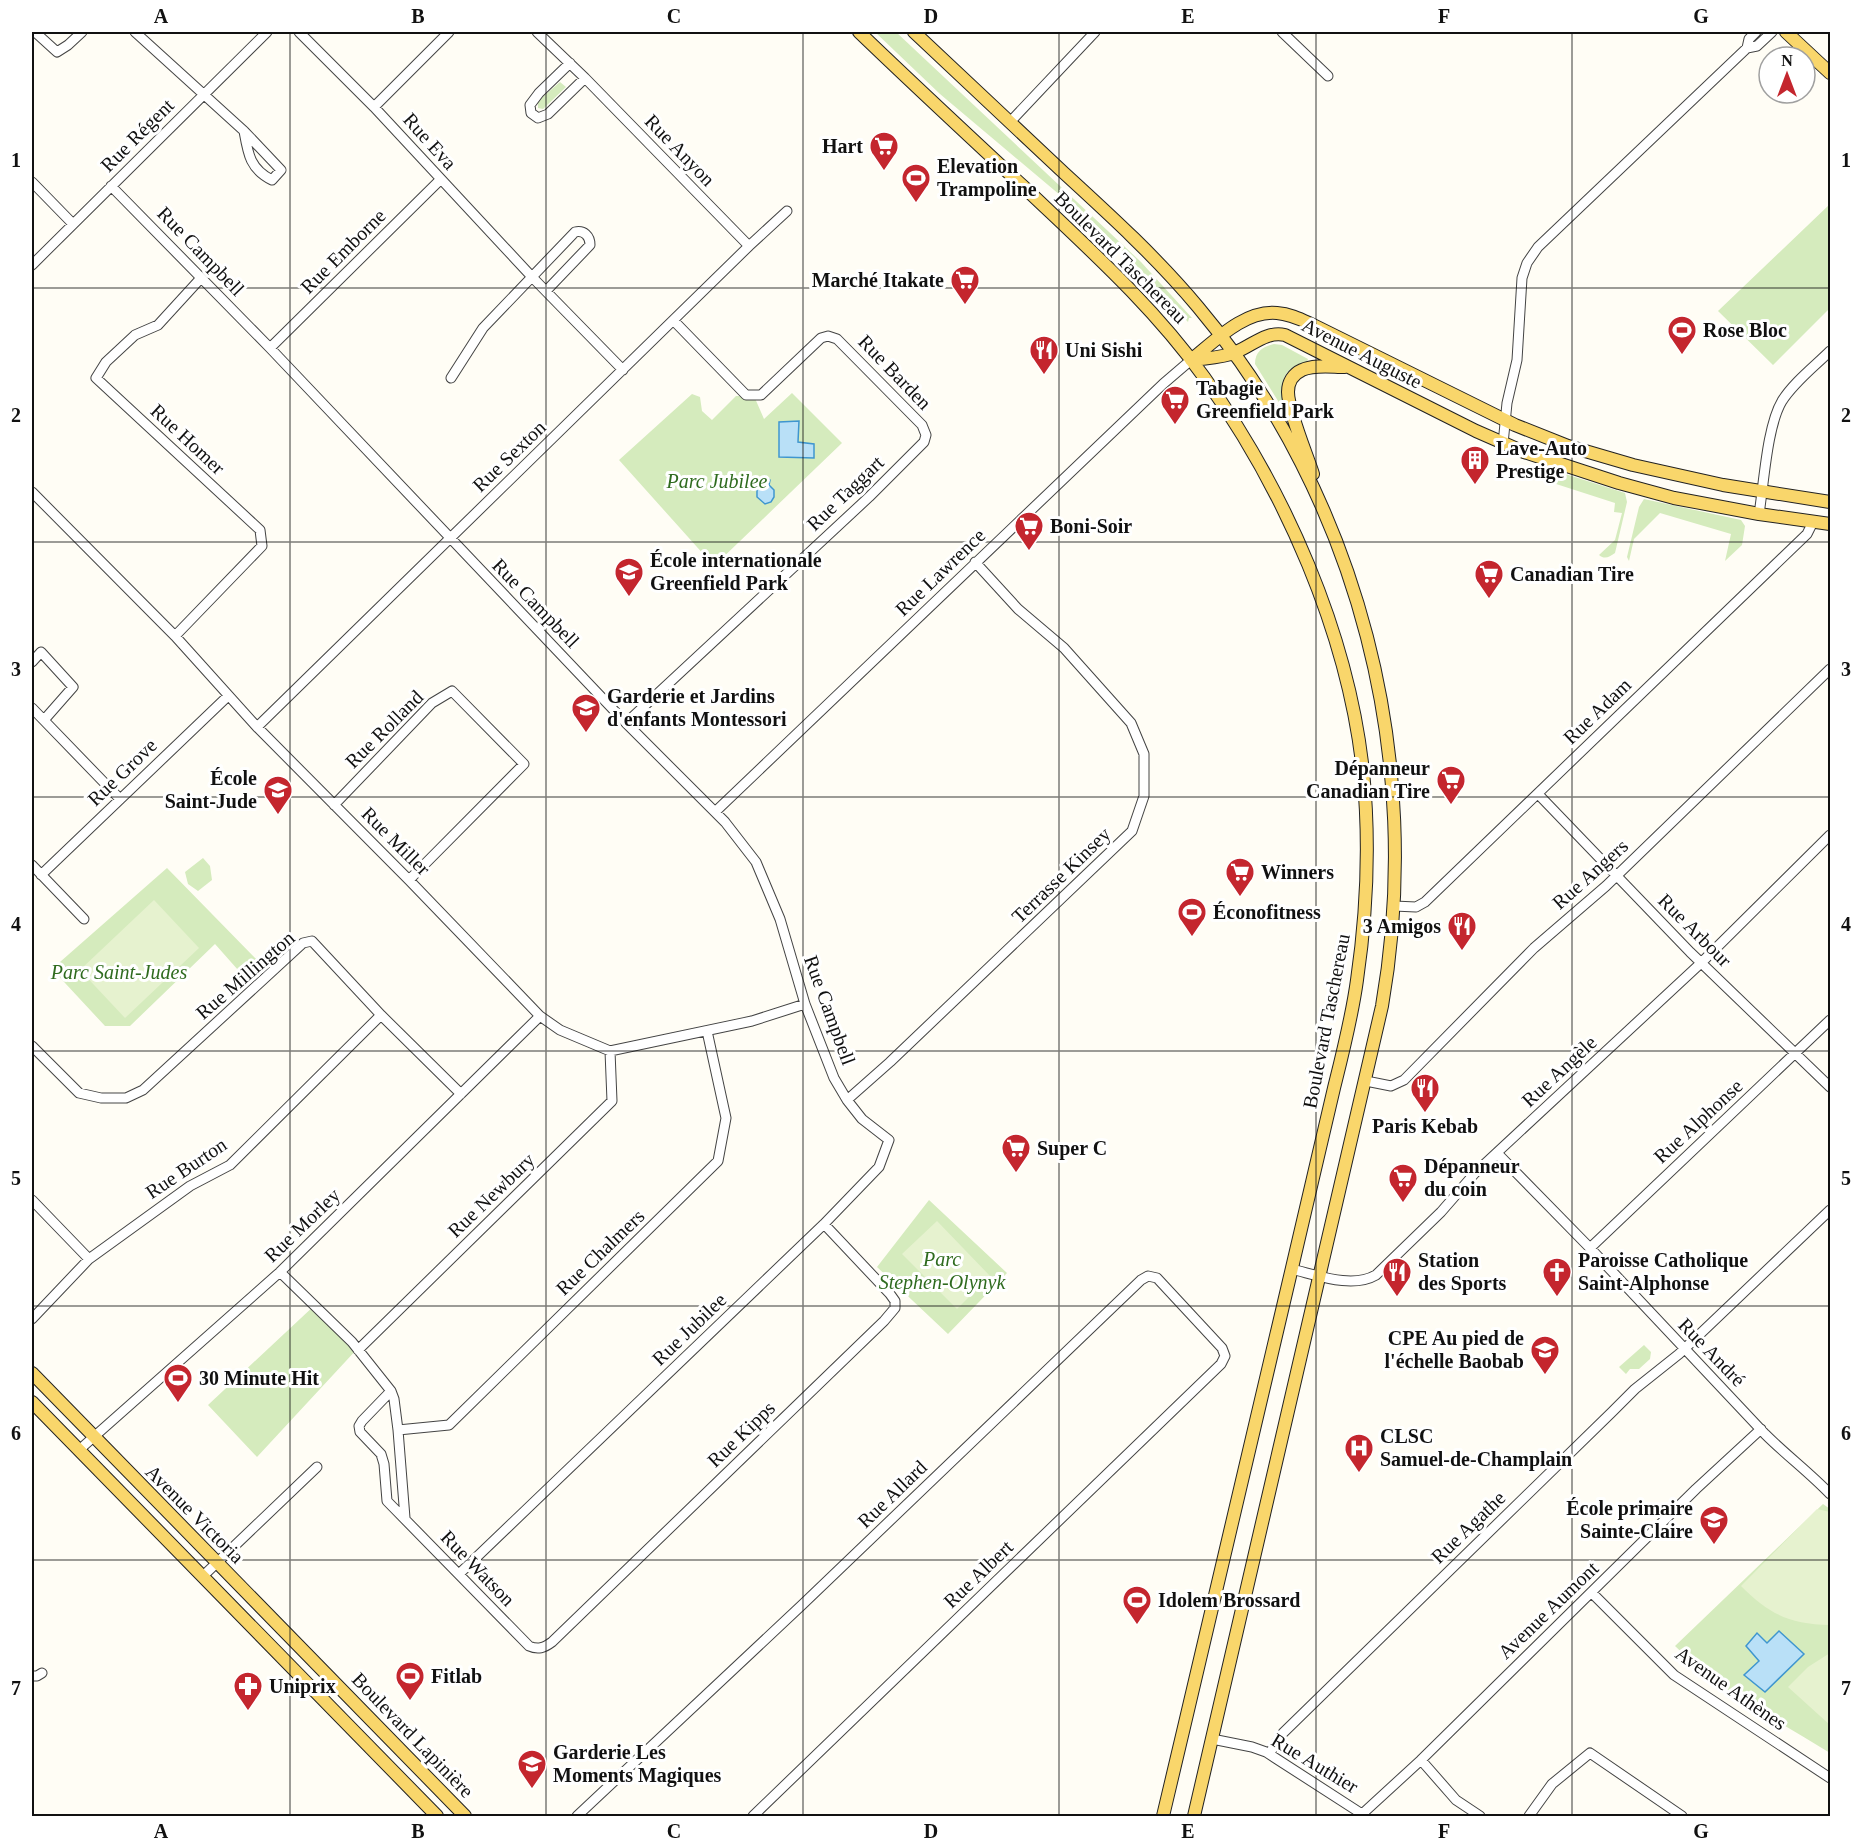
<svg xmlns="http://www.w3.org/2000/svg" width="1862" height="1848" font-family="'Times New Roman',serif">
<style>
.green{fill:#d5ebbd}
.pitch{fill:#e6f2cf}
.water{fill:#b9e0f7;stroke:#3f96cf;stroke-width:1.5}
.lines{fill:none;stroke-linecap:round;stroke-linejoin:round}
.minor-casing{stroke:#444;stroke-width:11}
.major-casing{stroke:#222;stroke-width:14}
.minor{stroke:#fff;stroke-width:9}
.major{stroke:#f9d66b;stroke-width:12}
.grid{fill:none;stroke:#111;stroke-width:1.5;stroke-opacity:0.55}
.labels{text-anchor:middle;stroke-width:6;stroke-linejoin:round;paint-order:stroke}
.street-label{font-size:20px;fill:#111;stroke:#fff}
.poi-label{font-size:20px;font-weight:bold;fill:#111;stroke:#fff;text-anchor:start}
.park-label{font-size:20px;font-style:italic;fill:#2f6b1f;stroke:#fff}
.neatline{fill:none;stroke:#111;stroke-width:2}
.grid-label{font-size:20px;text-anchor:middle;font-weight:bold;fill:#111}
</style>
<rect width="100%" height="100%" fill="#fffdf5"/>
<path class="green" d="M875 32H896L1141 262 1192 318H1189L1188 322 1138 267 1098 227 940 94Z
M560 82 566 87 543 109 538 108V101Z
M1830 204V308L1773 365 1718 311Z
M1274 344 1282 345 1308 359 1307 362C1282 367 1278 385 1285 407L1283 409 1255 364C1255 351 1263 347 1274 344Z
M792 393 842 443 714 566 619 460 692 394 700 397 702 411 712 420 736 396H754L764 419Z
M1556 471 1625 493 1627 502 1615 553C1609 557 1605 560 1599 555L1615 540 1622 513 1614 512 1615 503 1553 483 1550 477Z
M1644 499 1741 520 1745 526 1742 545 1725 561 1731 534 1660 513 1634 539 1629 561 1627 557 1639 507Z
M203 858 210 866 212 880 198 891 188 884 185 872Z
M167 868 261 964 246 979 215 944 130 1026H105L52 969Z
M929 1200 1007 1273 948 1334 877 1267Z
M316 1304 358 1348 257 1457 208 1405Z
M1644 1345 1651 1352 1650 1359 1639 1369H1630L1626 1374 1619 1367Z
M1823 1504 1830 1509V1753C1777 1720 1720 1691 1675 1646Z"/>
<path class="pitch" d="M154 900 199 948 125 1018 80 970Z
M937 1221 990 1276 957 1309 902 1254Z
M1817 1509 1830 1512V1625C1789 1624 1769 1614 1741 1586Z
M1830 1653V1725L1788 1687 1808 1667Z"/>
<path class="water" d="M799 421 798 442 814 444V458L779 457V422Z
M765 476 770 480 769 485 774 490V497L771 502 765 504 757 497C757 487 756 481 765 476Z
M1779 1631 1804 1654 1765 1692 1744 1675 1759 1661 1746 1646 1757 1633 1767 1643Z"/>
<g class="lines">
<g class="minor-casing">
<path id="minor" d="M35 32 57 52 68 45 82 32
M135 32 244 131 281 170 272 180C250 169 248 154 244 131
M299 32 374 107 533 278 623 370
M537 32 585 78 749 246
M1282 32 1328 76
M1747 48 1749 39 1756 32
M570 63 539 93 530 105 531 113 538 118 548 114 585 78
M374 107 449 32
M1010 122 1095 32
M32 182 73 224
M111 186 270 348 626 723 725 822 756 862 780 919 805 1004 834 1078 847 1100 862 1119 889 1140 879 1167 824 1224 459 1574
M32 265 267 32
M270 348 440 180
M451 378 483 328 575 232C584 230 590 236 590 245L546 291
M1503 444 1507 403 1517 360 1522 278 1527 263 1538 247 1747 48 1757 46 1772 32
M32 492 175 636 257 727 409 880 540 1016 560 1030 610 1051 752 1021 805 1004
M1759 514C1764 483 1767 426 1782 401 1794 382 1815 366 1830 351
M175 636 262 546 260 530 96 378 106 362 135 335 158 325 201 278
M32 662 41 652 73 687 44 720
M32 708 120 799
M626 723 869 497 924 442 926 435 922 425 837 339 828 336 821 338 761 395H746L674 321
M257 727 749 246 787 211
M1538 794 1690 952 1830 1087
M334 805 432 703 452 691 524 764 409 880
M715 812 1163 384 1191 360
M32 865 84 919
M41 875 228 696
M1394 906 1416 907 1425 902 1807 534 1813 522
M32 1046 79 1093 101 1098H126L143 1090 303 943 312 941 381 1015 461 1094
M1366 1081 1391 1086 1404 1080 1534 948 1606 886 1830 669
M847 1100 890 1062 1132 831 1144 796V754L1131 723 1064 648 1018 609 975 562
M1498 1154 1590 1248 1765 1434C1786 1455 1810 1473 1830 1494
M32 1200 89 1259
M1590 1248 1830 1020
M1291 1269C1317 1275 1352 1289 1376 1275L1441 1212 1475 1173 1701 963 1830 835
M280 1272 352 1342 391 1391 394 1399 398 1430 405 1518
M32 1319 89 1259 190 1186 230 1165 381 1015
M358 1350 612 1101 610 1051
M391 1391 362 1421 359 1426 360 1432 381 1454 384 1464 387 1501 529 1646C538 1650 544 1648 552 1642L884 1321 895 1308V1301L890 1294 824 1224
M398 1430 449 1425 718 1161 726 1118 707 1031
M79 1450 280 1272 540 1016
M203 1576 317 1467
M1592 1593 1674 1675 1830 1778
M32 1676H37L42 1673
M1212 1739 1252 1747 1266 1752 1362 1814
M1269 1754 1283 1733 1612 1412 1635 1389 1679 1354 1830 1210
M1421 1760 1456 1800 1480 1816
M577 1816 803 1604 1141 1280 1148 1276 1157 1278 1222 1348 1225 1356 1221 1364 753 1816
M1360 1816 1421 1760 1696 1489 1761 1429
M1529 1816 1552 1784 1590 1753 1682 1816"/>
</g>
<g class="major-casing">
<path id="major" d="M859 32C914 85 970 137 1026 189 1089 249 1153 306 1204 377 1285 490 1348 633 1363 771 1370 841 1367 912 1357 980 1352 1017 1343 1052 1334 1088 1320 1149 1305 1211 1291 1272 1248 1454 1206 1635 1163 1816
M914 32C964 79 1014 126 1064 173 1111 216 1158 259 1198 307 1360 499 1425 761 1382 1006L1194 1816
M1786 32 1830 73
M1191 360C1215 341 1244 310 1277 313 1291 314 1302 320 1313 325L1515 425 1568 446 1633 465 1723 485 1830 502
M1192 360C1206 358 1223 358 1236 352 1253 345 1266 331 1285 335L1476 431 1524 452 1619 483 1674 498 1759 514 1830 524
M1313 474C1307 455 1288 410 1288 392 1288 382 1293 374 1302 370 1314 364 1332 367 1345 367
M32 1373 465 1816
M32 1402 437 1816"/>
</g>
<use href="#minor" class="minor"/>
<use href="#major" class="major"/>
</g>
<path class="grid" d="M290 32V1816M546 32V1816M803 32V1816M1059 32V1816M1316 32V1816M1572 32V1816M32 288H1830M32 542H1830M32 797H1830M32 1051H1830M32 1306H1830M32 1560H1830"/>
<defs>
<g id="supermarket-pin" transform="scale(1.5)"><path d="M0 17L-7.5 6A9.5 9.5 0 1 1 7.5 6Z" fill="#c4262e" stroke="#fff"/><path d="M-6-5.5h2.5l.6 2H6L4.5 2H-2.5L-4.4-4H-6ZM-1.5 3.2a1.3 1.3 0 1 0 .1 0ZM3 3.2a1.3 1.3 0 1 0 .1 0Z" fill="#fff"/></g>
<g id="stadium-pin" transform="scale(1.5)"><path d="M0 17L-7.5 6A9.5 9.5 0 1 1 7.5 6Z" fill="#c4262e" stroke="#fff"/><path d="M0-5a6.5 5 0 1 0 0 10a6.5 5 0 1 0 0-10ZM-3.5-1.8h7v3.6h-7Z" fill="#fff"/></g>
<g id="restaurant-pin" transform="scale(1.5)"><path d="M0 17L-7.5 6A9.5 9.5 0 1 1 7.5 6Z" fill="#c4262e" stroke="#fff"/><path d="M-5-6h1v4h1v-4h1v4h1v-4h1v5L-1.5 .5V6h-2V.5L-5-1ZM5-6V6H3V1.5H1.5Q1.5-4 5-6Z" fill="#fff"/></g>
<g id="building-pin" transform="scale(1.5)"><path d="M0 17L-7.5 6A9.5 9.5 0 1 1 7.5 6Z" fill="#c4262e" stroke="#fff"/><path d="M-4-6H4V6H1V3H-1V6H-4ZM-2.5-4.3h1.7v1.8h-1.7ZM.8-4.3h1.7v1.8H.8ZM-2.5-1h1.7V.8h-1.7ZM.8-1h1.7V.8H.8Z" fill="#fff"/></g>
<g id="school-pin" transform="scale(1.5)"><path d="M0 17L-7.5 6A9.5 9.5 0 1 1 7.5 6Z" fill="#c4262e" stroke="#fff"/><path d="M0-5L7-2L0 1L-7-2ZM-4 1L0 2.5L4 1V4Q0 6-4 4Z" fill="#fff"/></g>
<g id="church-pin" transform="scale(1.5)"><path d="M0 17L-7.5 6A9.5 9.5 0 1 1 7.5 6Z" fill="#c4262e" stroke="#fff"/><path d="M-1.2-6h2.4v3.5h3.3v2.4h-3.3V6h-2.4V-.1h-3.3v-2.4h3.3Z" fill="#fff"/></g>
<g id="hospital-pin" transform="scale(1.5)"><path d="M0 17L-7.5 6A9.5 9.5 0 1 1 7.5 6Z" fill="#c4262e" stroke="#fff"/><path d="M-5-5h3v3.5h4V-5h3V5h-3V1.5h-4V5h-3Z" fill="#fff"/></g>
<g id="pharmacy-pin" transform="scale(1.5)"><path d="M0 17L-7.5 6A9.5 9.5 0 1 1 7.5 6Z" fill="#c4262e" stroke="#fff"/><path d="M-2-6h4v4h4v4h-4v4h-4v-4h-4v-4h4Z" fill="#fff"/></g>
</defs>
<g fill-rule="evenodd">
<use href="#supermarket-pin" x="884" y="146"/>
<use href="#stadium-pin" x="916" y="178"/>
<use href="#supermarket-pin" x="965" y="280"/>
<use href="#stadium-pin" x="1682" y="330"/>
<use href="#restaurant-pin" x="1044" y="350"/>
<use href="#supermarket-pin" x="1175" y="400"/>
<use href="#building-pin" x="1475" y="460"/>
<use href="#supermarket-pin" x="1029" y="526"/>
<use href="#school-pin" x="629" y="572"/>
<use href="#supermarket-pin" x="1489" y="574"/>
<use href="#school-pin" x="586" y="708"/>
<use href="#supermarket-pin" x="1451" y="780"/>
<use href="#school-pin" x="278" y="790"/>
<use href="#supermarket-pin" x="1240" y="872"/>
<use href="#stadium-pin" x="1192" y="912"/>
<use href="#restaurant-pin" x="1462" y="926"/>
<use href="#restaurant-pin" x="1425" y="1088"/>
<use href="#supermarket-pin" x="1016" y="1148"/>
<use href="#supermarket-pin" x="1403" y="1178"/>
<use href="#restaurant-pin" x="1397" y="1272"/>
<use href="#church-pin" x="1557" y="1272"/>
<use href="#school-pin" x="1545" y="1350"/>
<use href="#stadium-pin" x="178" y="1378"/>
<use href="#hospital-pin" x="1359" y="1448"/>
<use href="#school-pin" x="1714" y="1520"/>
<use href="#stadium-pin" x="1137" y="1600"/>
<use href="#stadium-pin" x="410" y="1676"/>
<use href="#pharmacy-pin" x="248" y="1686"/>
<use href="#school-pin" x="532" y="1764"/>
</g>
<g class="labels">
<g class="street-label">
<text transform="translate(137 135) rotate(-45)" y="7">Rue Régent</text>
<text transform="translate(430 141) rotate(48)" y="7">Rue Eva</text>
<text transform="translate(680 150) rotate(46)" y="7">Rue Anyon</text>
<text transform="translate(201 251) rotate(46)" y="7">Rue Campbell</text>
<text transform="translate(343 251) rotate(-45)" y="7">Rue Emborne</text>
<text transform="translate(1121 257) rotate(45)" y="7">Boulevard Taschereau</text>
<text transform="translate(1362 353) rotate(27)" y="7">Avenue Auguste</text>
<text transform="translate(895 372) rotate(46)" y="7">Rue Barden</text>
<text transform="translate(188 439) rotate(43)" y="7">Rue Homer</text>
<text transform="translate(509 456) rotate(-44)" y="7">Rue Sexton</text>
<text transform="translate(845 493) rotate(-44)" y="7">Rue Taggart</text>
<text transform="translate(940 572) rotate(-44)" y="7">Rue Lawrence</text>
<text transform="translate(536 603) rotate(46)" y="7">Rue Campbell</text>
<text transform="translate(1597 711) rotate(-44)" y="7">Rue Adam</text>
<text transform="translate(384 729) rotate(-45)" y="7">Rue Rolland</text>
<text transform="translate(122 772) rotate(-44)" y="7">Rue Grove</text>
<text transform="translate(396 841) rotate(45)" y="7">Rue Miller</text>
<text transform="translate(1590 874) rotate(-42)" y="7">Rue Angers</text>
<text transform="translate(1061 875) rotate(-44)" y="7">Terrasse Kinsey</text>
<text transform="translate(1695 930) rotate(45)" y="7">Rue Arbour</text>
<text transform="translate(245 975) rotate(-41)" y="7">Rue Millington</text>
<text transform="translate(830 1010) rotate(70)" y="7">Rue Campbell</text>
<text transform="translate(1326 1021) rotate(-79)" y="7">Boulevard Taschereau</text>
<text transform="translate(1559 1071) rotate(-43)" y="7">Rue Angèle</text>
<text transform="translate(1698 1121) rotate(-43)" y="7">Rue Alphonse</text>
<text transform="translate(186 1168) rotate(-34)" y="7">Rue Burton</text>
<text transform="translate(491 1195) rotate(-44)" y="7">Rue Newbury</text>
<text transform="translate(302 1225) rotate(-44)" y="7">Rue Morley</text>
<text transform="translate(600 1252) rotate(-44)" y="7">Rue Chalmers</text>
<text transform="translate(689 1329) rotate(-44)" y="7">Rue Jubilee</text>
<text transform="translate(1712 1352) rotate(46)" y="7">Rue André</text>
<text transform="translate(741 1434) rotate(-44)" y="7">Rue Kipps</text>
<text transform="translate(892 1494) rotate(-44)" y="7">Rue Allard</text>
<text transform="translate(195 1514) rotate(45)" y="7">Avenue Victoria</text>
<text transform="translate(1468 1527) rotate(-44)" y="7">Rue Agathe</text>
<text transform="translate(478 1568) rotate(46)" y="7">Rue Watson</text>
<text transform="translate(978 1574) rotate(-44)" y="7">Rue Albert</text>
<text transform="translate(1548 1610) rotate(-44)" y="7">Avenue Aumont</text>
<text transform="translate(1731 1688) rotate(35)" y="7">Avenue Athènes</text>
<text transform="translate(413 1735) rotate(46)" y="7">Boulevard Lapinière</text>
<text transform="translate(1315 1763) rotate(31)" y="7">Rue Authier</text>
</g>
<g class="poi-label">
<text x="863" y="153" text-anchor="end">Hart</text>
<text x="937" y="173">Elevation<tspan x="937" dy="23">Trampoline</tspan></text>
<text x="944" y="287" text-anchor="end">Marché Itakate</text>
<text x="1703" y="337">Rose Bloc</text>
<text x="1065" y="357">Uni Sishi</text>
<text x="1196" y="395">Tabagie<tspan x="1196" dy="23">Greenfield Park</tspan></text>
<text x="1496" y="455">Lave-Auto<tspan x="1496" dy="23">Prestige</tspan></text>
<text x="1050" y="533">Boni-Soir</text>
<text x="650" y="567">École internationale<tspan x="650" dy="23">Greenfield Park</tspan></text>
<text x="1510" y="581">Canadian Tire</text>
<text x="607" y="703">Garderie et Jardins<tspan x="607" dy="23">d'enfants Montessori</tspan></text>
<text x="1430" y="775" text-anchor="end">Dépanneur<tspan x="1430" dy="23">Canadian Tire</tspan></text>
<text x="257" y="785" text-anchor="end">École<tspan x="257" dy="23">Saint-Jude</tspan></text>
<text x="1261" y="879">Winners</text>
<text x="1213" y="919">Éconofitness</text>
<text x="1441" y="933" text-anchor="end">3 Amigos</text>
<text x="1425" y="1133" text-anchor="middle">Paris Kebab</text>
<text x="1037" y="1155">Super C</text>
<text x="1424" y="1173">Dépanneur<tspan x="1424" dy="23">du coin</tspan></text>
<text x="1418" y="1267">Station<tspan x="1418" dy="23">des Sports</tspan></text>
<text x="1578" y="1267">Paroisse Catholique<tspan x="1578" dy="23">Saint-Alphonse</tspan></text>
<text x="1524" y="1345" text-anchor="end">CPE Au pied de<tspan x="1524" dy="23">l'échelle Baobab</tspan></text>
<text x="199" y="1385">30 Minute Hit</text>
<text x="1380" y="1443">CLSC<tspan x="1380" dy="23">Samuel-de-Champlain</tspan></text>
<text x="1693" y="1515" text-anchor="end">École primaire<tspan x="1693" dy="23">Sainte-Claire</tspan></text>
<text x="1158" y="1607">Idolem Brossard</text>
<text x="431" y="1683">Fitlab</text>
<text x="269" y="1693">Uniprix</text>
<text x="553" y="1759">Garderie Les<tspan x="553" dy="23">Moments Magiques</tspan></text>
</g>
<g class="park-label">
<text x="717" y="488">Parc Jubilee</text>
<text x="119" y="979">Parc Saint-Judes</text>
<text x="942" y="1266">Parc<tspan x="942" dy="23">Stephen-Olynyk</tspan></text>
</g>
</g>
<rect width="1862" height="1848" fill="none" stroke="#ffffff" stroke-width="66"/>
<g transform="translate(1787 75)"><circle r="28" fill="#ffffff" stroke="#a0a0a0" stroke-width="1.5"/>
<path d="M0-4.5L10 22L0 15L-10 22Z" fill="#c4262e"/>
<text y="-9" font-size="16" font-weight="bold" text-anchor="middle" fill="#111111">N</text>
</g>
<rect x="33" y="33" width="1796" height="1782" class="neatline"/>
<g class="grid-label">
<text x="161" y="23">A</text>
<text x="418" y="23">B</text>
<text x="674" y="23">C</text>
<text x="931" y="23">D</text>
<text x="1188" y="23">E</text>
<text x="1444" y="23">F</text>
<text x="1701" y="23">G</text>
<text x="16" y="167">1</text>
<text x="1846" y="167">1</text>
<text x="16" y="422">2</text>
<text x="1846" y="422">2</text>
<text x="16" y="676">3</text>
<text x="1846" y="676">3</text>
<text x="16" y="931">4</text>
<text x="1846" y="931">4</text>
<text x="16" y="1185">5</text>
<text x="1846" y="1185">5</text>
<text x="16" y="1440">6</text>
<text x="1846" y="1440">6</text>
<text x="16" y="1695">7</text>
<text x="1846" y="1695">7</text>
<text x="161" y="1838">A</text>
<text x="418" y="1838">B</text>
<text x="674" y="1838">C</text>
<text x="931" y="1838">D</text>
<text x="1188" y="1838">E</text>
<text x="1444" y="1838">F</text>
<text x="1701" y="1838">G</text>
</g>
</svg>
